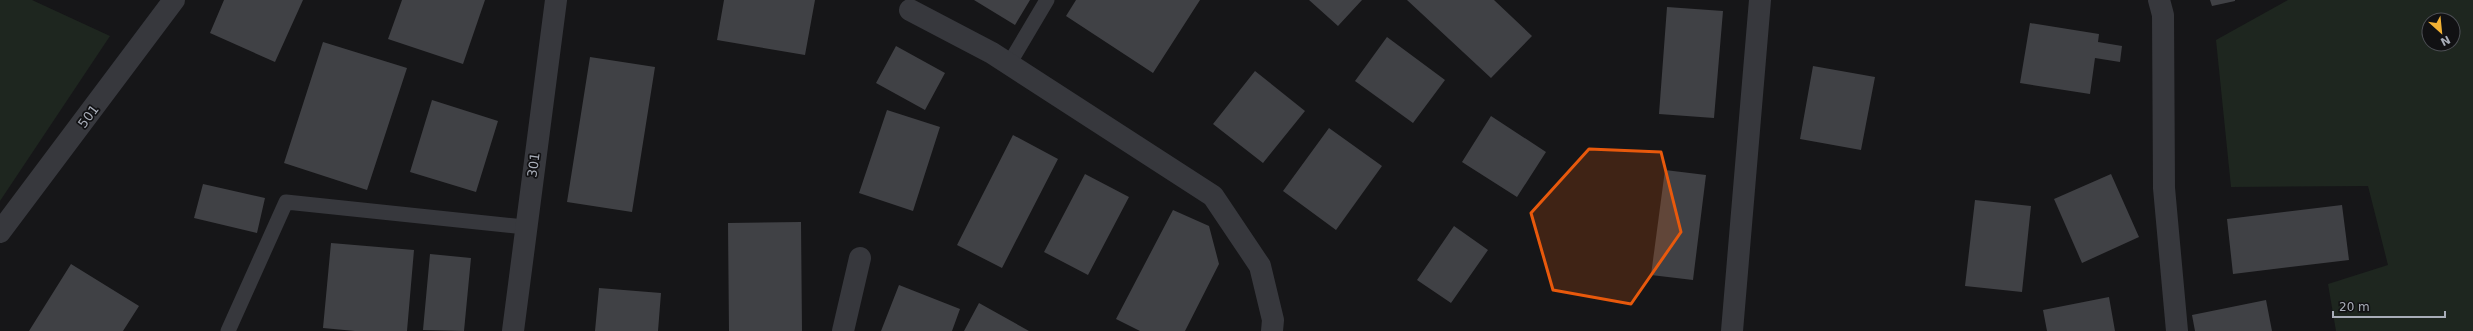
<svg xmlns="http://www.w3.org/2000/svg" width="2473" height="331" font-family="'DejaVu Sans',sans-serif">
<style>
.green{fill:#1e261f;fill-rule:evenodd}
.building{fill:#404145}
.lines{fill:none;stroke-linecap:round;stroke-linejoin:round}
.service{stroke:#37383d;stroke-width:15}
.minor{stroke:#37383d;stroke-width:22}
.tertiary{stroke:#37383d;stroke-width:22}
.marked{fill:#e8590c;fill-opacity:0.2;stroke:#e8590c;stroke-width:3;stroke-linejoin:round}
.labels{text-anchor:middle;stroke-width:3.5;stroke-linejoin:round;paint-order:stroke}
.street-label{font-size:13px;fill:#a8adb8;stroke:#111113}
</style>
<rect width="100%" height="100%" fill="#161618"/>
<path class="green" d="M0 0H32L110 36 0 201Z
M2288 0H2473V331H2336L2328 284 2388 265 2368 186 2231 187 2216 40ZM2429 20H2453V44H2429Z"/>
<path class="building" d="M224 0H303L275 62 210 33Z
M402 0H485L463 64 388 39Z
M724 0H815L805 55 717 40Z
M974 0H1030L1015 25Z
M1076 0H1200L1153 73 1066 16Z
M1309 0H1362L1338 26Z
M1407 0H1494L1532 36 1491 78Z
M2210 0H2235V1L2212 6Z
M1667 7 1723 11 1714 118 1659 114Z
M2030 23 2099 34 2098 42 2122 46 2120 62 2095 58 2090 94 2020 83Z
M1387 37 1445 80 1413 123 1355 81Z
M323 42 407 68 367 190 284 163Z
M896 46 945 73 925 110 876 83Z
M590 57 655 67 632 212 567 202Z
M1813 66 1875 77 1861 150 1800 139Z
M1255 71 1305 111 1263 163 1213 124Z
M432 100 498 121 476 192 410 172Z
M887 110 940 127 913 211 859 193Z
M1491 116 1546 152 1517 197 1462 162Z
M1329 128 1382 166 1336 230 1283 191Z
M1013 135 1058 159 1002 268 957 245Z
M1665 170 1706 175 1693 280 1651 275Z
M1085 174 1129 197 1088 275 1044 252Z
M2111 174 2139 237 2082 263 2054 199Z
M203 184 265 198 257 233 194 218Z
M1975 200 2031 206 2022 292 1965 286Z
M2342 205 2349 260 2233 274 2227 219Z
M1173 210 1209 226 1219 264 1185 331H1140L1116 319Z
M801 222 802 331H729L728 223Z
M1454 226 1488 250 1451 303 1417 280Z
M331 243 414 250 407 331H355L323 328Z
M430 254 471 258 464 331 423 330Z
M71 264 139 306 123 331H29Z
M899 285 960 309 952 331H881Z
M599 288 661 293 658 331H595Z
M2109 297 2115 331H2047L2043 310Z
M2266 300 2272 331H2195L2192 315Z
M979 303 1029 331H964Z"/>
<g class="lines">
<path class="service" d="M1009 64 1047 0
M228 331 286 202 525 227"/>
<path class="minor" d="M2159 0 2163 15 2164 188 2177 331
M910 10 992 53 1213 196 1260 266 1273 320 1272 331
M0 232 174 0
M843 331 860 258
M1732 331 1760 0"/>
<path class="tertiary" d="M513 331 556 0"/>
</g>
<path class="marked" d="M1589 149 1661 152 1681 232 1631 304 1553 290 1531 213Z"/>
<g class="labels">
<g class="street-label">
<text transform="translate(88 116) rotate(-53)" y="5">501</text>
<text transform="translate(533 165) rotate(-82)" y="5">301</text>
</g>
</g>
<g transform="translate(2441 32) rotate(153)"><circle r="19" fill="#111113" stroke="#4d4f55"/>
<path d="M0-3L7 15L0 10L-7 15Z" fill="#f2b134"/>
<text y="-6" font-size="11" font-weight="bold" text-anchor="middle" fill="#a8adb8">N</text>
</g>
<path d="M2333 311v6h112v-6" fill="none" stroke="#a8adb8" stroke-width="2"/>
<text x="2339" y="311" font-size="12" fill="#a8adb8" stroke="#111113" stroke-width="3" paint-order="stroke">20 m</text>
</svg>
